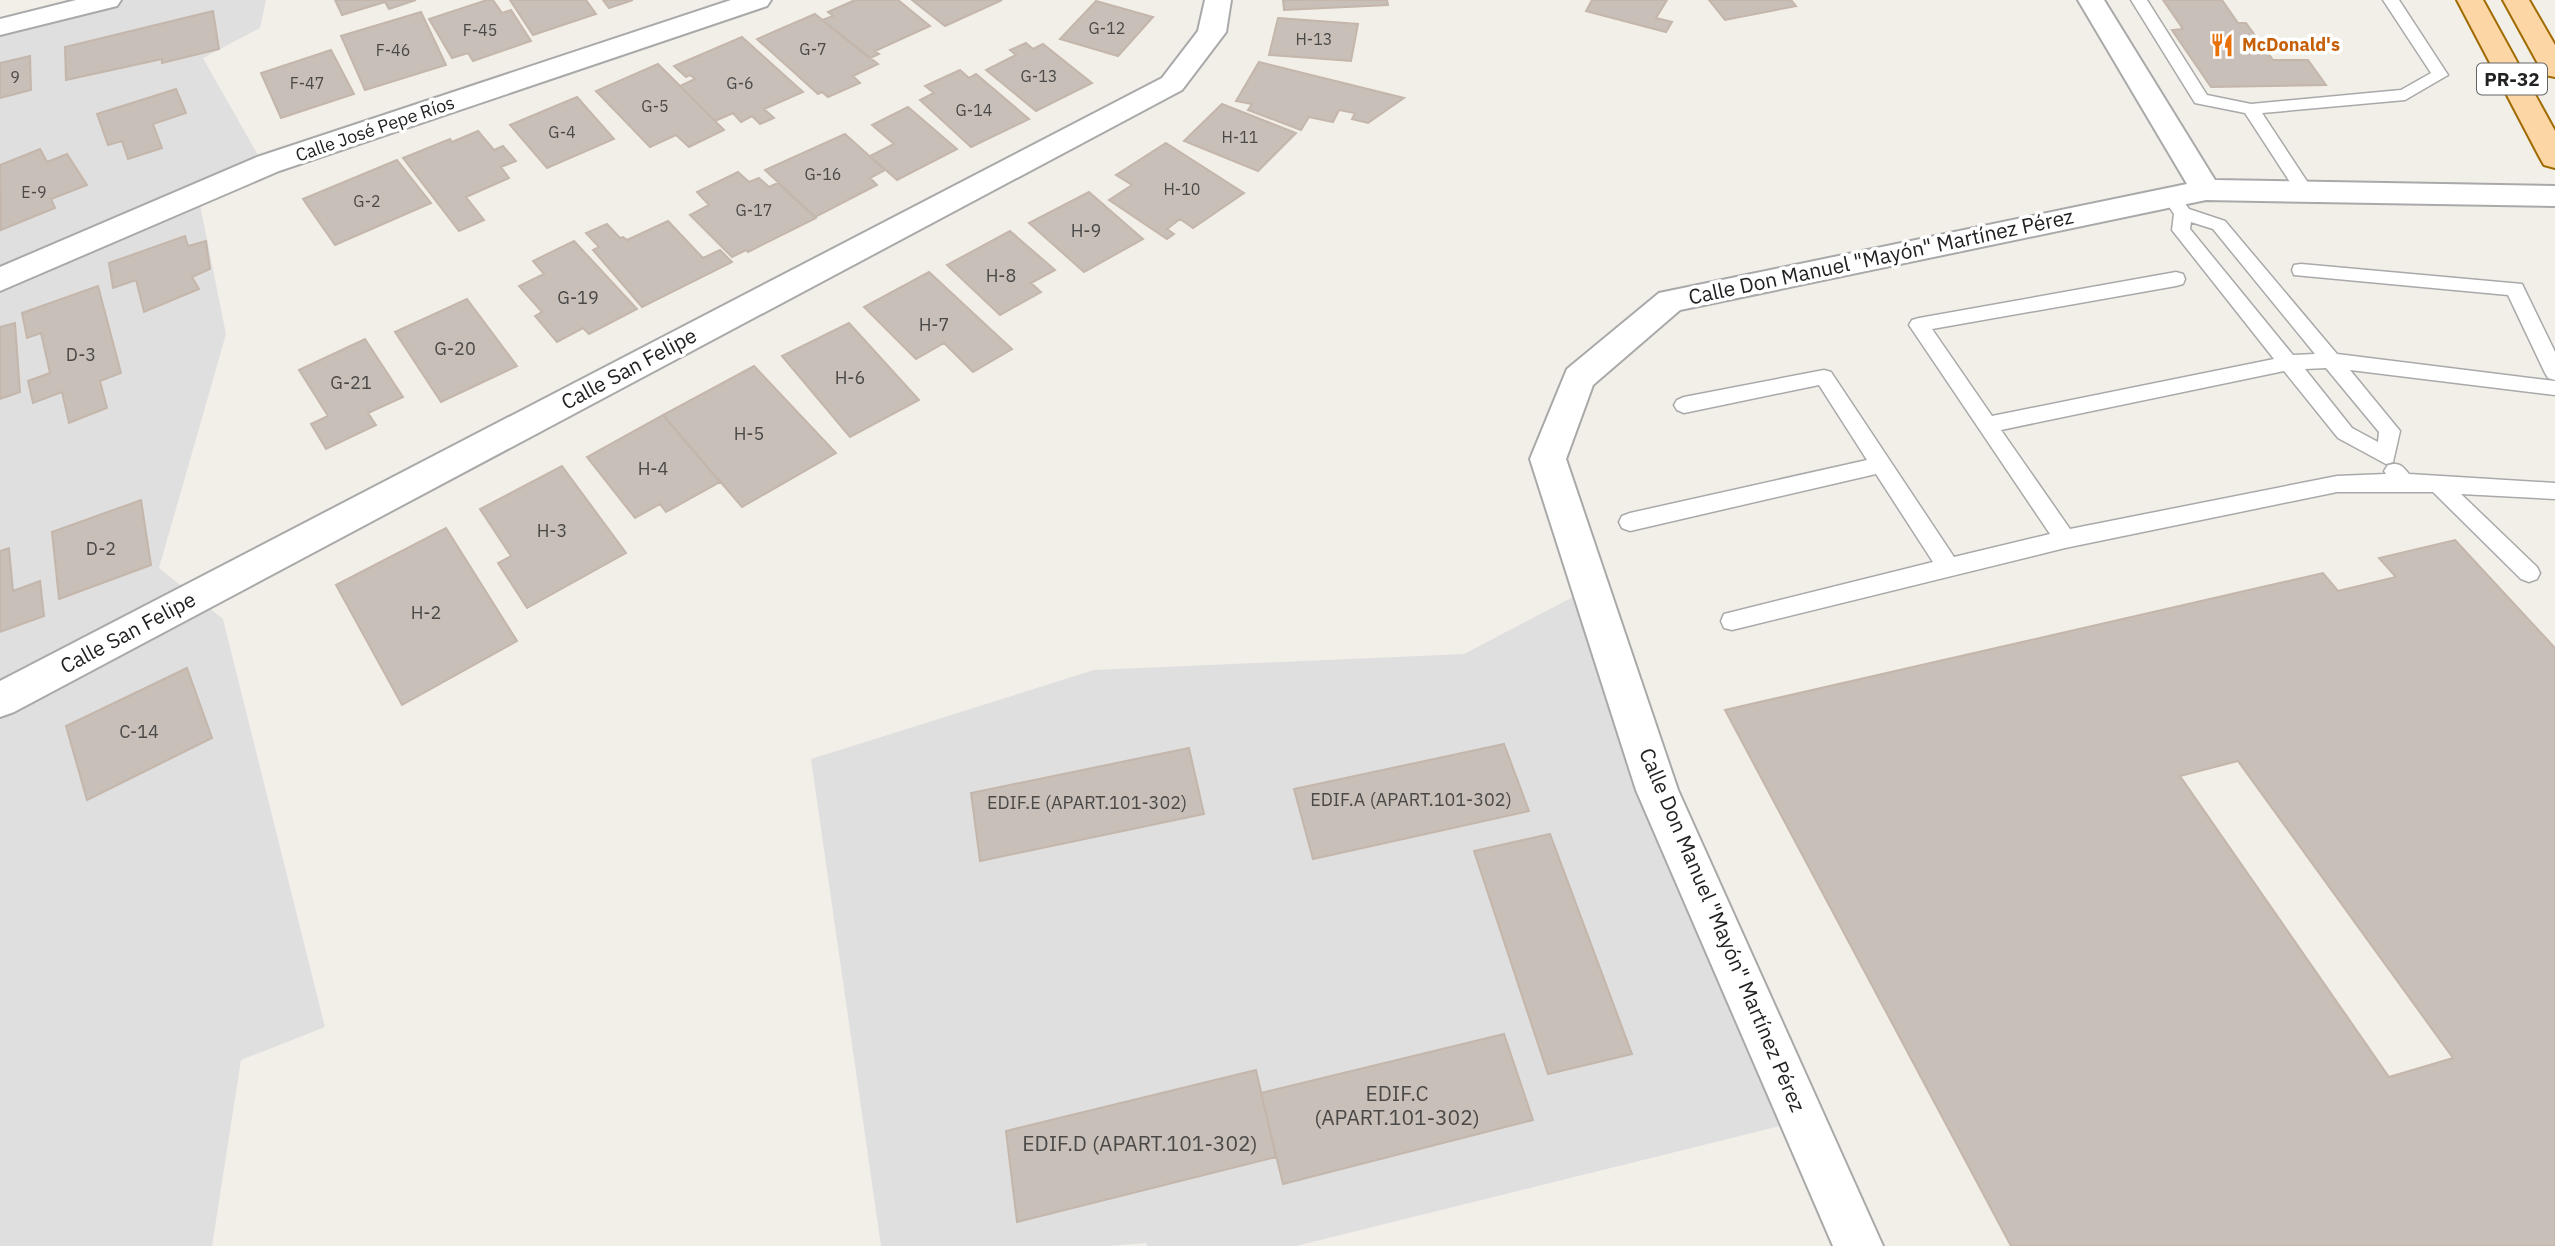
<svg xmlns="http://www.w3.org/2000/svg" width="2555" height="1246" font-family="'IBM Plex Sans',sans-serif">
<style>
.residential{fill:#e0dfdf}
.building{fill:#c7bfb8;stroke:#c4b6ab;stroke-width:2;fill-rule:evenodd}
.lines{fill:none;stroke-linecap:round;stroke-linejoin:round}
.lane-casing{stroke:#a9a9a9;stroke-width:3}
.street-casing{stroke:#a9a9a9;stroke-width:4}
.primary-casing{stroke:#a06b00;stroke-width:4}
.lane{fill:#fff;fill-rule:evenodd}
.street{fill:#fff;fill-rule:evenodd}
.primary{fill:#fcd6a4;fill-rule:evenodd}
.labels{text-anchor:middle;stroke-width:7;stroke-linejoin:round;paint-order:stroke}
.far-number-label{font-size:16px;fill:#4b4948}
.far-food-label{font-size:18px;font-weight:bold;fill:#c56008;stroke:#fff;text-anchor:start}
.far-street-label{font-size:18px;fill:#222;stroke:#fff}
.number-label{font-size:18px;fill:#4b4948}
.shield{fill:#fff;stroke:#646464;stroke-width:2}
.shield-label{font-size:19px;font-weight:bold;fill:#222}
.street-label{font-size:21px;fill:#222;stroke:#fff}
.near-number-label{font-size:21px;fill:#4b4948}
</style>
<rect width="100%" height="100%" fill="#f2efe9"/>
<path class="residential" d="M99 0H266L260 28 203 58 263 164 197 190 226 334 159 568 223 619 325 1027 241 1060 212 1246H0V25Z
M1573 597 1800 1121 1296 1246H1147L1146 1243 1108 1246H881L811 759 1094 670 1464 654Z"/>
<path class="building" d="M335 0H416L389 9 385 2 342 15Z
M487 0H493L502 13 511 10 531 41 473 61 468 53 452 58 429 19Z
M510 0H586L596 14 533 35Z
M603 0H633L609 8Z
M855 0H898L930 26 875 51 879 54 870 58 822 20 833 16 828 12Z
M912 0H1002L945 26Z
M1283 0H1387L1388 5 1284 10Z
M1592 0H1667L1656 18 1672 22 1666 32 1586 11Z
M1709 0H1791L1796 6 1725 20Z
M2163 0H2222L2238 23H2246L2273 60H2308L2326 85 2211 87 2172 30 2183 29Z
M1096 1 1153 17 1118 56 1060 39Z
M213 11 219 49 162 63V59L66 80 65 47Z
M421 12 446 65 365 90 341 36Z
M815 14 878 64 853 76 860 83 828 97 822 92 818 94 757 39Z
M1278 18 1358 24 1351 61 1269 55Z
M742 37 803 92 764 109 774 118 760 124 752 116 741 122 733 113 715 121 680 86 695 79 690 75 686 77 674 66Z
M1026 43 1033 49 1043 44 1092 83 1036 111 986 70 1016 55 1010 50Z
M331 50 354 94 281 118 261 73Z
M30 56 31 90 0 98V63Z
M1259 62 1404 98 1368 123 1352 119 1355 113 1339 110 1333 122 1309 117 1301 130 1248 110 1252 104 1236 101Z
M658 64 724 130 689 147 676 135 650 147 596 91Z
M960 70 969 78 976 74 1029 119 971 147 920 100 934 93 925 86Z
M176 89 186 113 153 124 162 148 128 159 122 141 108 145 97 114Z
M577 97 614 139 547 168 510 125Z
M1222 104 1296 133 1258 171 1184 141Z
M908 107 957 149 897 180 870 156 894 144 872 125Z
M478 131 494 150 503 146 516 161 501 167 509 178 466 197 484 220 459 231 403 158 450 139 452 142Z
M845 134 885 170 870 178 877 185 815 217 765 170Z
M1166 143 1244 193 1193 228 1180 219 1167 229 1174 234 1167 239 1109 200 1132 185 1116 175Z
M40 149 47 162 67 154 87 185 51 199 55 208 1 230 0 165Z
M397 160 431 203 335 245 303 199Z
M738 172 749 182 759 178 769 187 778 183 816 218 748 252 746 250 732 257 690 215 709 205 697 192Z
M1089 192 1143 239 1084 272 1029 223Z
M668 221 703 258 720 250 732 262 642 307 593 250 599 247 586 233 607 224 620 238 623 237 627 240Z
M1010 231 1055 270 1031 283 1041 292 1000 315 947 265Z
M185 236 188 246 206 241 210 269 192 277 199 289 144 312 136 280 113 288 109 263Z
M574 241 637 309 589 334 583 328 557 342 535 316 542 312 519 286 544 274 533 261Z
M929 272 1012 349 973 372 944 343 916 359 864 307Z
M98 286 121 373 100 381 107 408 69 423 62 392 33 403 28 381 50 373 41 333 27 338 22 313Z
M467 299 517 366 441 402 395 332Z
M15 323 20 392 0 399V327Z
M849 323 919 400 850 437 782 356Z
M365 339 403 397 368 413 376 425 326 449 311 424 328 416 299 370Z
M754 366 836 453 742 507 663 415Z
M663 415 720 482 666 512 660 504 635 518 587 457Z
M562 466 626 553 527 608 498 563 511 556 480 509Z
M141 500 151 565 59 599 52 532Z
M446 528 517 641 402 705 336 585Z
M2455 540 2555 648V1246H2011L1725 710 2323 573 2338 591 2396 577 2379 558ZM2238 761 2453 1058 2389 1077 2180 776Z
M9 548 13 591 40 581 44 616 0 632V551Z
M187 668 212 738 87 800 66 726Z
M1504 744 1529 811 1313 859 1294 789Z
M1189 748 1204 814 980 861 971 793Z
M1550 834 1632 1054 1548 1074 1474 851Z
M1504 1034 1533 1120 1283 1184 1261 1093Z
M1256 1070 1276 1157 1017 1222 1006 1131Z"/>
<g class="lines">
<g class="lane-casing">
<path id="lane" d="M2131 0H2147L2207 95 2251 104 2401 90 2431 73 2383 0H2399L2448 75 2405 100 2262 113 2314 192 2305 198 2299 196 2245 113 2195 103Z
M2172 192 2178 194 2189 209 2225 221 2337 354 2555 381V395L2350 370 2400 431 2393 462 2386 464 2338 438 2284 371 2001 430 2070 529 2337 476 2386 474 2384 471 2388 465C2399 462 2402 465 2409 474L2555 483V499L2461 494 2537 567 2540 573 2537 579 2529 582 2521 579 2433 492H2337L2065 548 1732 630 1724 628 1721 621 1724 614 1933 562 1876 474 1630 531 1622 528 1619 522 1622 516 1630 513 1867 460 1819 385 1684 413 1677 410 1674 405 1677 400 1684 397 1824 370 1831 372 1954 557 2050 534 1909 325 1912 320 1919 318 2176 272 2183 274 2185 279 2183 284 2176 286 1932 329 1992 416 2274 359 2172 230 2174 214 2163 198ZM2191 222 2213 229 2315 354 2293 355 2190 229ZM2326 368 2379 432 2378 442 2352 428 2305 369Z
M2301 264 2522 284 2555 352V380L2548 378 2545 373 2508 295 2294 275 2292 270 2294 265Z"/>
</g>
<g class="street-casing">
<path id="street" d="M76 0H121L117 6 0 35V19Z
M731 0H771L767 6 279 171 0 291V267L257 157Z
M1205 0H1231L1226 32 1182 90 14 712 0 717V681L1162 78 1198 31Z
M2078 0H2104L2215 180 2555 186V206L2206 200 1680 310 1593 385 1566 459 1678 790 1883 1246H1833L1636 790 1530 459 1567 369 1659 293 2187 184Z"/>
</g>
<g class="primary-casing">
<path id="primary" d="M2457 0H2483L2555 131V168L2544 165 2540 158Z
M2503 0H2529L2555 45V77L2545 75 2541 69Z"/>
</g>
<use href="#lane" class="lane"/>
<use href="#street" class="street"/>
<use href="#primary" class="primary"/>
</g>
<defs>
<g id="restaurant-bare" transform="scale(1.89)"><path d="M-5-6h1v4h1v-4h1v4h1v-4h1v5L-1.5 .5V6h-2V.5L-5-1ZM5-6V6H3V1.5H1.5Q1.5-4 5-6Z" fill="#e8710a" stroke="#fff" stroke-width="2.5" paint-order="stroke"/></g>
</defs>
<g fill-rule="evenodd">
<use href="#restaurant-bare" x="2222" y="45"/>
</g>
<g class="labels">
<g class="far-number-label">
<text x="1107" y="34">G-12</text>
<text x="480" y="36">F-45</text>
<text x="1314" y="45">H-13</text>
<text x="813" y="55">G-7</text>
<text x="393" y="56">F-46</text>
<text x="1039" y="82">G-13</text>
<text x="15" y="83">9</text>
<text x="307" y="89">F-47</text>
<text x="740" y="89">G-6</text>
<text x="655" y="112">G-5</text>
<text x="974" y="116">G-14</text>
<text x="562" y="138">G-4</text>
<text x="1240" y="143">H-11</text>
<text x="823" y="180">G-16</text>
<text x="1182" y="195">H-10</text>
<text x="34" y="198">E-9</text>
<text x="367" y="207">G-2</text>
<text x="754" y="216">G-17</text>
</g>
<g class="far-food-label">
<text x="2242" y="51">McDonald's</text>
</g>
<g class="far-street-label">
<text transform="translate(375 129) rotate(-19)" y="6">Calle José Pepe Ríos</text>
</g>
<g class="number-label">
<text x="1086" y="237">H-9</text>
<text x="1001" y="282">H-8</text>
<text x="578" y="304">G-19</text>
<text x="934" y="331">H-7</text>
<text x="455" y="355">G-20</text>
<text x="81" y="361">D-3</text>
<text x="850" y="384">H-6</text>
<text x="351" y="389">G-21</text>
<text x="749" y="440">H-5</text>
<text x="653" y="475">H-4</text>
<text x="552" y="537">H-3</text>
<text x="101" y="555">D-2</text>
<text x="426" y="619">H-2</text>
<text x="139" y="738">C-14</text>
<text x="1411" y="806">EDIF.A (APART.101-302)</text>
<text x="1087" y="809">EDIF.E (APART.101-302)</text>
</g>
<rect class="shield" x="2477" y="63.5" width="70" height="31" rx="5"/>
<g class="shield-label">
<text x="2512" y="86">PR-32</text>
</g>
<g class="street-label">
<text transform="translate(1881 257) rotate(-12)" y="7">Calle Don Manuel "Mayón" Martínez Pérez</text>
<text transform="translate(629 369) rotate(-28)" y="7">Calle San Felipe</text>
<text transform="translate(128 633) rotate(-28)" y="7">Calle San Felipe</text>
<text transform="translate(1722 930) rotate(67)" y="7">Calle Don Manuel "Mayón" Martínez Pérez</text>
</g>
<g class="near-number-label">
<text x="1397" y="1101">EDIF.C<tspan x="1397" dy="24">(APART.101-302)</tspan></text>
<text x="1140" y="1151">EDIF.D (APART.101-302)</text>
</g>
</g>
</svg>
